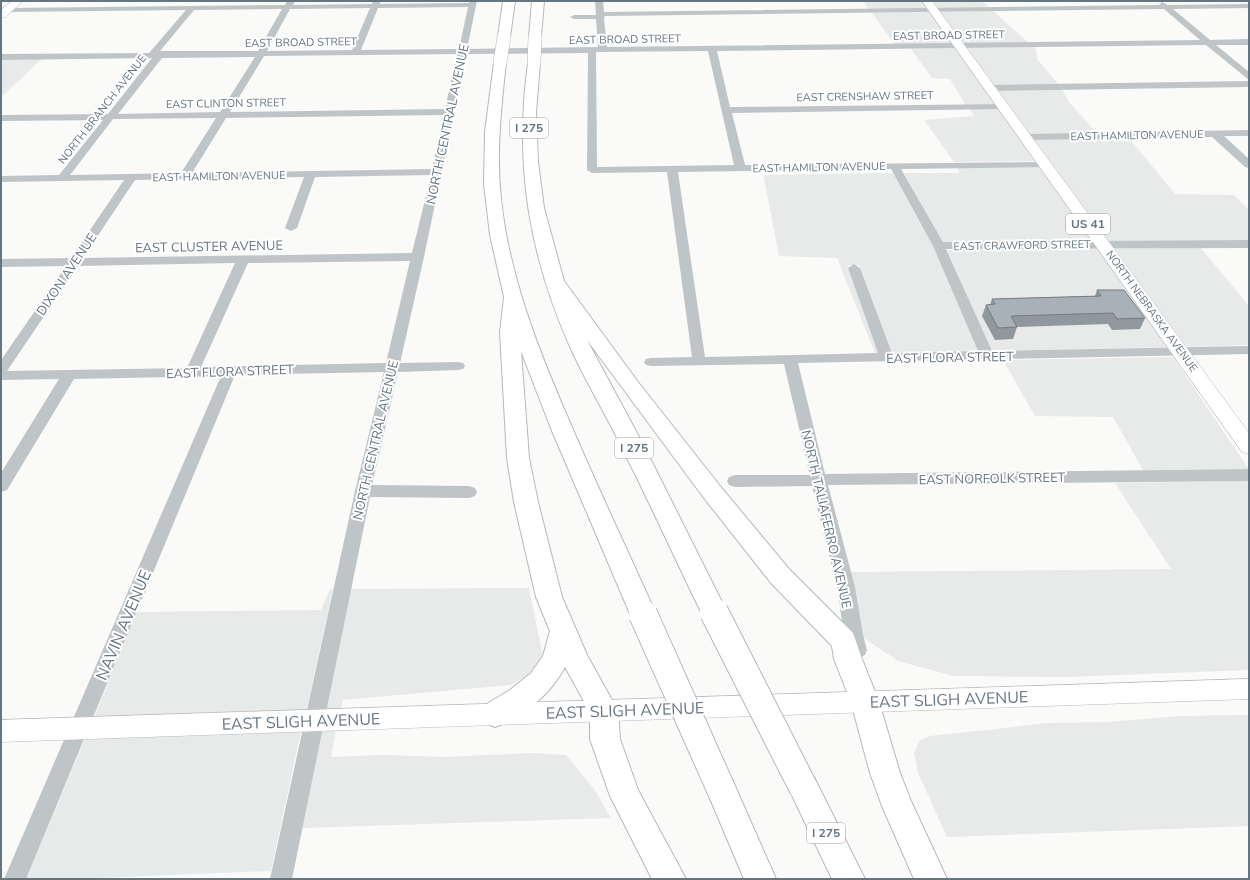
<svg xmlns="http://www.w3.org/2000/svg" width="1250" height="880" font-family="'Nunito Sans',sans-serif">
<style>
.built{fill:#e8e9e9}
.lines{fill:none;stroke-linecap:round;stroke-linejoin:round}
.major-casing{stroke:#b5babe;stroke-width:1}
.highway-casing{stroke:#b5b9bc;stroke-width:2}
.minor{fill:#bfc4c7;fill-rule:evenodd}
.major{fill:#fff;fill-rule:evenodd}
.highway{fill:#fff;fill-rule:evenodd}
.highway-bridge-far1-casing{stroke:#b5b9bc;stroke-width:14;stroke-linecap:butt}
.highway-bridge-casing{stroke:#b5b9bc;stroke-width:30;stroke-linecap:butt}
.highway-bridge-far1{stroke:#fff;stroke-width:13}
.highway-bridge{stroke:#fff;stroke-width:28}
.wall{fill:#90989d}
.building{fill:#a8b1b7;stroke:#767c80}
.labels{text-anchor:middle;stroke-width:4;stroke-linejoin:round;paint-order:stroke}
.far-street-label{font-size:11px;fill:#667681;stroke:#fff}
.shield{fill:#fff;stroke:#949fa7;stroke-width:1}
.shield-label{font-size:12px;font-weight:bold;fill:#667681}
.street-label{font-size:13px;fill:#667681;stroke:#fff}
.near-street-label{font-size:16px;fill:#667681;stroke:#fff}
</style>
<rect width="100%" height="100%" fill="#fafaf8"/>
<path class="built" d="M863 1H923L929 9H869Z
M931 1H982L989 8H937Z
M993 11 1029 43 963 44 939 12Z
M931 12 955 44 895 45 872 13Z
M1033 47 1036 49 1037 59 1059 85 993 86 966 48Z
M957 48 997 104 966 105 950 79 932 78 911 49H898Z
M43 58 1 97V59Z
M1062 89 1069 102 1097 133 1029 134 997 90Z
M970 109H1001L1038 161 954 162 924 120 974 116Z
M1129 138 1175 194 1234 195 1249 210V240L1107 242 1032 139Z
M1042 167 1095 241 943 242 904 173H960L957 168Z
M893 173 933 246 978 351 892 353 859 265H847L878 353H875L837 258 779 256 764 178 765 175Z
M1084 247 1100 248 1171 347 991 351 947 250Z
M1201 248 1249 306V345L1193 347 1183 345 1112 249Z
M1173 357 1249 469 1143 470 1113 417 1035 416 1003 360Z
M1249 481V670L1066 677 953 676 898 661 861 636 857 597 850 572 1171 569 1115 483Z
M529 588 544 662 528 675 511 685 343 700 341 710 325 711 350 589Z
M330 589H333L306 712 93 720 137 612 321 610Z
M1249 715V826L947 837 918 773 914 753 920 740 930 736 1049 723 1107 722 1180 716Z
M321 730H336L331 757 384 755 445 757 531 753 566 755 595 790 611 818 303 828 299 843Z
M301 731 271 871 75 879H26L85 739Z"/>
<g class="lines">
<g class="major-casing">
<path id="major" d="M12 1H23L5 17 1 18V10Z
M922 1H932L1249 433V454L1242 452Z
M1249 679V699L1 742V720Z"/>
</g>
<g class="highway-casing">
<path id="highway" d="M503 1H515L510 37 504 41 498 37Z
M532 1H544L541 37 535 41 529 37Z
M500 59 506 63C501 108 496 153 501 199 509 275 538 349 568 418 596 484 627 549 656 614L652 622 643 625 634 622 630 614 552 431 521 351 529 458 538 502 562 597 587 655 618 711 620 739 638 790 686 879H652L610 796 590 739V712L565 667C550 695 524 716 495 727L485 723 481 714 485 705 510 690 531 673 543 656 550 631 536 597 514 502 507 458 500 332 504 297 490 235 484 184 485 132 494 63Z
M534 59 540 63 536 112 538 162 544 208 564 281 638 382 720 486 789 569 853 633 862 659 879 702 900 773 911 801 947 879H914L882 806 870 773 851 702 834 659 832 646 771 583 704 498 587 340 645 448 727 612 723 619 714 623 705 619 701 612C674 557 649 501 621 446 605 413 586 382 571 349 529 255 514 165 528 63Z
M803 773 814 777 865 879H832L788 787 792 777Z
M721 775 732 779 776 879H744L706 789 710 779Z"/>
</g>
<path class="minor" d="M287 1H295L293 5 372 4 373 1H381L380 4 469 3V1H477L467 49 598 47 596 19H574L570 17 574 15H596L595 1H603L604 12 1159 5 1162 2 1168 5 1249 4V8L1173 9 1210 40 1249 39V45H1216L1249 72V80L1206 45 717 51 730 107 1007 104 1009 106 1004 109 732 113 745 165 1049 162 1050 164 1049 166 1045 167 901 169 943 242 1249 240V248L946 249 992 351 1249 346V354L798 363 825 474 1249 469V481L828 485 855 587 863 635 867 650 865 655 858 658 851 655 844 635 837 587 812 486 735 487 729 485 727 481 729 477 735 475H810L784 364 651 366 646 365 644 362 646 359 651 358 692 357 667 172 592 173 587 170 588 53 466 54 424 257 400 363 458 362 463 363 465 366 463 369 458 370 398 372 372 485 469 486 475 488 477 492 475 496 469 498 370 497 292 879H270L355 491 384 372 235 375 26 879H4L221 376 74 379 7 490 1 492V473L59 379 1 380V360L66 266 1 267V259L71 258 124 180 1 182V176L59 175 103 120 1 121V115L108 114 152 58 1 60V54L149 53 186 10 7 12 3 10 7 8 285 5ZM468 7 459 49 361 50 378 8ZM370 8 352 50 267 51 290 9ZM282 9 258 51H160L194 10ZM1164 9 1200 40 607 47 604 18 605 16ZM708 51 734 165 597 167 596 52ZM457 54 445 109 230 112 264 56ZM255 57 220 112 118 114 162 58ZM444 115 432 169 192 173 226 118ZM216 118 181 173 70 175 113 119ZM891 169 933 246 978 351 892 353 860 268 854 264 848 268 878 353 705 357 678 172ZM431 175 412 253 83 258 135 180 304 177 285 228 291 231 297 228 315 177ZM410 261 386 363 201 367 248 263ZM235 263 187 368 7 371 78 266Z
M1249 81V87L991 91 986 88 991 85Z
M1249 130V136H1224L1249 159V168L1245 167 1212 137 1025 140 1020 137 1025 134Z"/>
<use href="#major" class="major"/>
<use href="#highway" class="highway"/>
<g class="highway-bridge-far1-casing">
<path id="highway-bridge-far1" d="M500 63 504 37
M534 63 535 37"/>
</g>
<g class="highway-bridge-casing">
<path id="highway-bridge" d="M714 612 803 787
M643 614 721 789"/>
</g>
<use href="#highway-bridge-far1" class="highway-bridge-far1"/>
<use href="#highway-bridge" class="highway-bridge"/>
</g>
<path class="wall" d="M1097 290 1145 318 1140 329 1112 330 1108 324 1017 327 1013 339 995 340 982 316 986 305H990L992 299 1095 296Z"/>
<path class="building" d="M1097 290H1124L1145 318 1117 319 1113 313 1011 316 1017 327 998 328 986 305 995 304 992 299 1101 296Z"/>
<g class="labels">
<g class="far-street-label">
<text transform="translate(949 35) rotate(-1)" y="4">EAST BROAD STREET</text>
<text transform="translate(625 39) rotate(-1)" y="4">EAST BROAD STREET</text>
<text transform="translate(301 42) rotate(-1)" y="4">EAST BROAD STREET</text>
<text transform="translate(865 96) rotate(-1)" y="4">EAST CRENSHAW STREET</text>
<text transform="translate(226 103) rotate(-1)" y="4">EAST CLINTON STREET</text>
<text transform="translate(102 109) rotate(-52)" y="4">NORTH BRANCH AVENUE</text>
<text transform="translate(1137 135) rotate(-1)" y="4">EAST HAMILTON AVENUE</text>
<text transform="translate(819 167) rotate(-1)" y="4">EAST HAMILTON AVENUE</text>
<text transform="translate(219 176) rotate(-1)" y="4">EAST HAMILTON AVENUE</text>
<text transform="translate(1022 245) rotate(-1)" y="4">EAST CRAWFORD STREET</text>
<text transform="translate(1152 311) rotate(54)" y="4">NORTH NEBRASKA AVENUE</text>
</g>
<g class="shield">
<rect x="510" y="118" width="38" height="20" rx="3"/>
<rect x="1066" y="214" width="44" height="20" rx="3"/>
<rect x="615" y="438" width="38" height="20" rx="3"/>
<rect x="807" y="823" width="38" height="20" rx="3"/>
</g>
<g class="shield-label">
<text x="529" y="132">I 275</text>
<text x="1088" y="228">US 41</text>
<text x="634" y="452">I 275</text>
<text x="826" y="837">I 275</text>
</g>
<g class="street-label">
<text transform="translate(447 124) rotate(-78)" y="5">NORTH CENTRAL AVENUE</text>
<text transform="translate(209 246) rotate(-1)" y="5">EAST CLUSTER AVENUE</text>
<text transform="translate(66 274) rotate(-56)" y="5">DIXON AVENUE</text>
<text transform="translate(950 357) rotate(-1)" y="5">EAST FLORA STREET</text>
<text transform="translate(230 371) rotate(-2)" y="5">EAST FLORA STREET</text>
<text transform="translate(375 440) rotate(-77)" y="5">NORTH CENTRAL AVENUE</text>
<text transform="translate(992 478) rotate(-1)" y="5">EAST NORFOLK STREET</text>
<text transform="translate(827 519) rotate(77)" y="5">NORTH TALIAFERRO AVENUE</text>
</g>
<g class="near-street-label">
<text transform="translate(123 625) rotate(-67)" y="6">NAVIN AVENUE</text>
<text transform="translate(949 699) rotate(-2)" y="6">EAST SLIGH AVENUE</text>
<text transform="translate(625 710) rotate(-2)" y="6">EAST SLIGH AVENUE</text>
<text transform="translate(301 721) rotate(-2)" y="6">EAST SLIGH AVENUE</text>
</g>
</g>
<rect width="1250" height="880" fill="none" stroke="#667681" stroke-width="4"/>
</svg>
